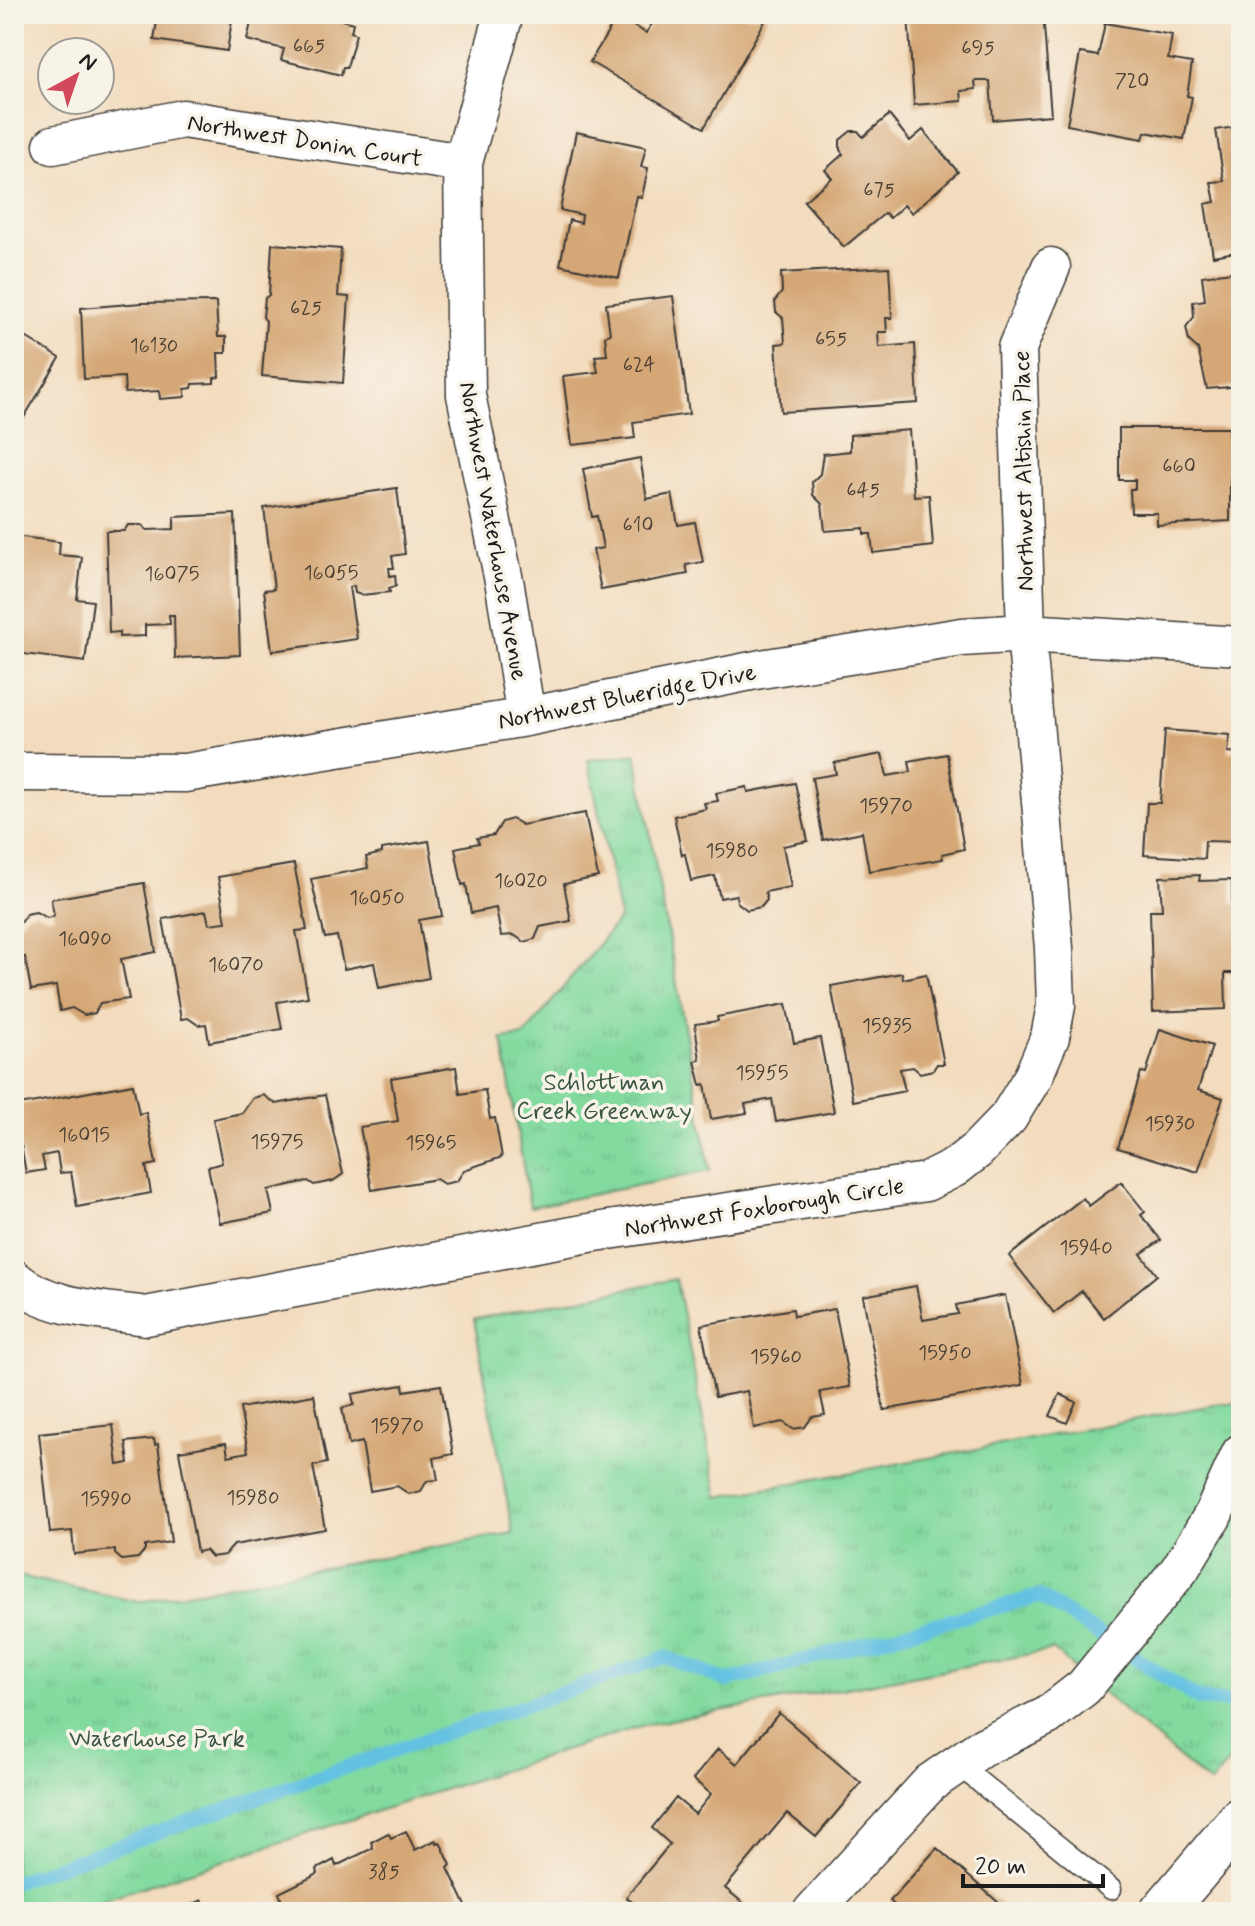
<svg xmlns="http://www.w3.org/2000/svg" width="1255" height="1926" font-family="Mynerve,sans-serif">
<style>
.park{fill:url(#park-tufts);stroke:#4f7b5e;stroke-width:2}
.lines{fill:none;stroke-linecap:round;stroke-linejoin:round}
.stream{stroke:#64c1e2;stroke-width:14}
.building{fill:#d5a776}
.service-casing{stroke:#3c3934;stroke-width:23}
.minor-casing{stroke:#3c3934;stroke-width:41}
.secondary-casing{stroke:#3c3934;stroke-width:47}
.service{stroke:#fff;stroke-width:20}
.minor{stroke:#fff;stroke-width:38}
.secondary{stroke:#fff;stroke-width:44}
.labels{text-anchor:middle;stroke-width:7;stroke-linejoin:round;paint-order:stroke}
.number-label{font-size:20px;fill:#4a3f32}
.street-label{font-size:24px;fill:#1c1c1c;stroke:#f7f3e8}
.park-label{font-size:24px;fill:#3b5543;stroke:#f7f3e8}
</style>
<defs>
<pattern id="park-tufts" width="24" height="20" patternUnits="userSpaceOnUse" patternTransform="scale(2)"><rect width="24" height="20" fill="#82da9f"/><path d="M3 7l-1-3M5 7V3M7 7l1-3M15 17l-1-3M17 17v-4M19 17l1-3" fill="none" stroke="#70ba88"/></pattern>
</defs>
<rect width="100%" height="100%" fill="#f7f3e8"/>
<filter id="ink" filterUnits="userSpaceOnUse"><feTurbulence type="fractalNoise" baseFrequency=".0125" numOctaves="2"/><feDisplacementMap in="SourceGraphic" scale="16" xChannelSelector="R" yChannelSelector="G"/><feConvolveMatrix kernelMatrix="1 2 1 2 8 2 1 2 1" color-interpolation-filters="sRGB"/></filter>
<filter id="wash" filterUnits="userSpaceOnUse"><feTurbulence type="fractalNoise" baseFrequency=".006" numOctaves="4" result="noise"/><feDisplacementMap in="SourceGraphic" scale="32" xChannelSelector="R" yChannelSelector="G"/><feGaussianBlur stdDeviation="1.8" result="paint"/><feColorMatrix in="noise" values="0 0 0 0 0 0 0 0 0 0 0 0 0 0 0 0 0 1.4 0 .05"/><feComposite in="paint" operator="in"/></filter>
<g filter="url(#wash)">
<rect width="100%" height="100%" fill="#f3dcbe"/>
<path class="park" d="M636 754 710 1171 530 1207 502 1039 524 1036 620 918 588 760Z
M676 1279 718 1497 1224 1403H1241V1748L1210 1784 1053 1650 644 1725 65 1912H14V1575L139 1602 513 1533 474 1319Z"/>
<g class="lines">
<path class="stream" d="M14 1882 665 1657 727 1681 1039 1596 1199 1699 1241 1703"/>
</g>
<g id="blocks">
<path class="building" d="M158 14H233L227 51 154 40Z
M253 14H343L342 20 353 23 351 32 356 34 347 67H343L341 75 281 60 284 49 247 40Z
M651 14 768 16 704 128 590 62 617 17 646 33 655 19 650 16Z
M908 14H1043L1051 115 993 120 990 81H975L976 89 961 91 962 101 914 105Z
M1105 23 1172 35 1168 59 1192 63 1187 96 1192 97 1184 139 1145 132 1143 139 1067 125 1080 53 1098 56Z
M889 115 910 141 923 130 958 172 912 213 904 205 890 218 885 213 844 247 804 201 832 178 825 170 843 154 840 150V140L851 131H858L863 137Z
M1241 126V251L1213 256 1205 204 1215 202 1211 182 1224 181 1216 130Z
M576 132 646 147 641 167 648 168 642 197 637 196 619 278 560 265 569 220 581 223 582 215 560 210Z
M272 244 341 249 338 296 349 297 343 383 262 376 266 321 263 317 265 298 269 295Z
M889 267 892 318H886L887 332H878L879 347 915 344 918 403 781 412 776 344 785 343 783 318 776 312 775 301 782 292 781 273Z
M1239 271 1241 386 1207 389 1198 349 1189 341 1186 327 1194 317 1193 302 1205 300 1202 276Z
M673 296 689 414 633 422 635 438 572 445 563 376 598 372 595 356 607 355 605 336 610 334 606 304Z
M216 302 218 337H226V353H218L219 377 214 378V383L193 384 192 388 185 389V397L160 399 159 391 125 393 124 377 84 379 81 308 142 303Z
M14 330 60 358 14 434Z
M1119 428H1229V451H1239V479L1230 478V521L1157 525V513H1131L1130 489H1135V480H1119Z
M909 430 914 496 929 495 933 546 873 553 871 534H864V528L825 531 822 504 813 495 812 482 820 474 823 454 850 451V435Z
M640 458 647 499 672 494 678 525 695 522 703 562 686 565 688 574 601 590 593 550 603 548 597 516 592 517 583 469Z
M397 488 405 554 392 556 394 568H389L390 576 395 575 396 586 389 588 390 592 361 595 355 593 354 586 349 587 357 639 272 651 264 590 274 589 264 508Z
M235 514 240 655 175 658 174 615H169L170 624 145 625V636L119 637V632L109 633 106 531H124L128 525H142L147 530 174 529V517Z
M14 536 60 542 59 555 82 557 77 599 93 601 85 662 16 653 20 619 14 618Z
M1165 730 1230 735 1228 752 1241 753V842L1205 841 1204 859 1144 855 1147 803H1160Z
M882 754 887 776 911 772 909 761 947 754 964 849 942 854 943 859 869 871 862 832 823 840 812 778 836 774 834 763Z
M795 783 808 841 783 846 791 887 765 892 767 900 761 907 747 910 737 902 736 895 720 898 715 876 691 881 685 854 682 855 674 816 706 809 704 803 718 801 716 793 747 787 748 792Z
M585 813 598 877 564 884 571 921 540 927 535 939 524 942 514 935 501 936 496 908 471 913 466 884 462 885 455 848 479 843 477 838 494 835 502 822 512 819 522 825Z
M429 841 442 916 419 920 429 978 379 988 374 963 344 969 337 936 325 938 311 879 368 868 366 857 382 853V849Z
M294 864 307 930 296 931 308 997 277 1002 282 1029 209 1042 206 1024 198 1025 188 1018 181 1019 163 919 206 911 209 924 226 922 218 877Z
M1200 875 1199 881 1232 880V904H1241V973H1225L1226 1009 1153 1012 1150 910H1162L1160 877Z
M144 883 156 952 121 959 129 999 100 1003 95 1013 84 1015 72 1008 60 1011 56 986 31 990 25 957H20L14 923H20L26 914 36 912 47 918 54 916 51 899Z
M902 973 903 979 926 974 944 1064H937L933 1070 920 1073 913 1067 900 1069 905 1091 853 1101 831 986Z
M786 1004 794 1043 820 1038 834 1112 776 1122 772 1099 745 1104 747 1113 711 1119 705 1084 701 1085 695 1061 700 1060 695 1024 718 1021 717 1017Z
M1160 1029 1212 1046 1198 1090 1223 1098 1198 1172 1118 1148 1141 1072 1146 1073Z
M456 1067 460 1094 485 1090 490 1119 495 1118 502 1157 464 1170 457 1181 444 1184 436 1179 372 1190 360 1127 398 1121 391 1078Z
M133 1084 139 1114 146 1112 156 1164 146 1166 151 1193 77 1207 71 1172 60 1173 57 1153 42 1156 45 1170 26 1173 14 1106Z
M263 1095 276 1104 325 1095 343 1174 333 1181 314 1185 308 1181 268 1190 273 1213 220 1223 208 1167 222 1163 213 1119 242 1113 253 1098Z
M1121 1182 1145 1212 1141 1215 1161 1240 1141 1254 1157 1275 1104 1318 1082 1291 1054 1313 1009 1256 1083 1198 1089 1206Z
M916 1286 923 1320 958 1314 956 1305 1005 1295 1023 1385 884 1410 863 1296Z
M793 1309 794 1316 835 1309 850 1387 820 1392 825 1415 812 1417 805 1427 793 1429 783 1422 754 1428 747 1391 715 1397 701 1325Z
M403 1385 404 1391 441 1385 453 1454 434 1458 438 1480 427 1481 421 1491 409 1494 397 1486 370 1491 362 1442 349 1445 342 1408 354 1405 352 1394Z
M1060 1394 1076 1402 1067 1423 1050 1416Z
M314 1395 327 1463 313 1466 325 1529 234 1545 225 1555 211 1557 205 1550 197 1552 179 1451 226 1443 228 1456 248 1452 240 1408Z
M113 1425 118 1465 129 1463 126 1442 154 1439 155 1445 158 1444 171 1542 145 1546V1550L138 1558 122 1560 115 1554V1550L74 1554 72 1531 50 1533 39 1433Z
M779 1713 861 1783 816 1837 787 1813 725 1888 752 1910 751 1912H644L626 1897 670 1844 652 1828 676 1798 695 1814 711 1794 693 1779 718 1749 737 1764Z
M406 1831 415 1850 436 1840 437 1843 440 1842 451 1865 448 1868 469 1912H411L408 1905 403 1907 405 1912H286L279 1893 318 1874 317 1869 334 1860 336 1866 373 1848 371 1842 388 1833 391 1838Z
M937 1848 1009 1912H902L890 1901Z
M202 1900 208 1912H176Z"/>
</g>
</g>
<g filter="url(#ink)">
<use href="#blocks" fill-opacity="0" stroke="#3c3934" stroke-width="2"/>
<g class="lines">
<g class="service-casing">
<path id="service" d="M956 1763 1111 1889"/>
</g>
<g class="minor-casing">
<path id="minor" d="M504 14 463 163 466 395 505 586 526 717
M53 145 183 119 463 163
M14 772 185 773 526 717 761 669 962 637 1026 633 1241 646
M14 1279C48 1309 103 1310 146 1316L589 1233 926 1182 954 1168 977 1150 1008 1118 1033 1077 1050 1037 1056 1006 1054 948 1026 633 1017 348 1051 267
M812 1912 930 1783 981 1748 1047 1716 1084 1687 1180 1569 1212 1517 1241 1453"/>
</g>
<g class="secondary-casing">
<path id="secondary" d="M1162 1912 1241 1819"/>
</g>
<use href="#service" class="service"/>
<use href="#minor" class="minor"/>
<use href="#secondary" class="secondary"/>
</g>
</g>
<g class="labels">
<g class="number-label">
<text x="309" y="52">665</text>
<text x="978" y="54">695</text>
<text x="1132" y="87">720</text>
<text x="879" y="196">675</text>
<text x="306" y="314">625</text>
<text x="831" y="345">655</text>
<text x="154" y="352">16130</text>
<text x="639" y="371">624</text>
<text x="1179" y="472">660</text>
<text x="863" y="496">645</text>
<text x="638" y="531">610</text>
<text x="331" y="579">16055</text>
<text x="172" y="580">16075</text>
<text x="886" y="812">15970</text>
<text x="732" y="857">15980</text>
<text x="521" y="887">16020</text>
<text x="377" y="904">16050</text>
<text x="85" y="945">16090</text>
<text x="236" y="971">16070</text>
<text x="887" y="1032">15935</text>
<text x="762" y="1079">15955</text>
<text x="1170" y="1130">15930</text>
<text x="84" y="1141">16015</text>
<text x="277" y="1148">15975</text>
<text x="431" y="1149">15965</text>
<text x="1086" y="1254">15940</text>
<text x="945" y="1359">15950</text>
<text x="776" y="1363">15960</text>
<text x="397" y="1432">15970</text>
<text x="253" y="1504">15980</text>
<text x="106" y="1505">15990</text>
<text x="384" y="1878">385</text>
</g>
<g class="street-label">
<text transform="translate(305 140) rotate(9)" y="8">Northwest Donin Court</text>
<text transform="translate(1023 471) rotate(-91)" y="8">Northwest Altishin Place</text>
<text transform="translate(494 531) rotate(80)" y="8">Northwest Waterhouse Avenue</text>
<text transform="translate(627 696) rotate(-11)" y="8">Northwest Blueridge Drive</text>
<text transform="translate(764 1207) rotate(-9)" y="8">Northwest Foxborough Circle</text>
</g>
<g class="park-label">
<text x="604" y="1090">Schlottman<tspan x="604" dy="28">Creek Greenway</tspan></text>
<text x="157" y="1746">Waterhouse Park</text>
</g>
</g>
<rect width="1255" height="1926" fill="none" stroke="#f7f3e8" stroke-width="48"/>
<g transform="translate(76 76) rotate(40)"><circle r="38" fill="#f7f3e8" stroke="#9f9d96" stroke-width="2"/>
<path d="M0-6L14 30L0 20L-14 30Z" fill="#d1495b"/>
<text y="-12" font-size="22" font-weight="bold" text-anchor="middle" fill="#1c1c1c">N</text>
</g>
<path d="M963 1874v12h140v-12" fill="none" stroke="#1c1c1c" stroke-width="4"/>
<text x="975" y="1874" font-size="24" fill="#1c1c1c" stroke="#f7f3e8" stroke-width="6" paint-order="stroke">20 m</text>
</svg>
